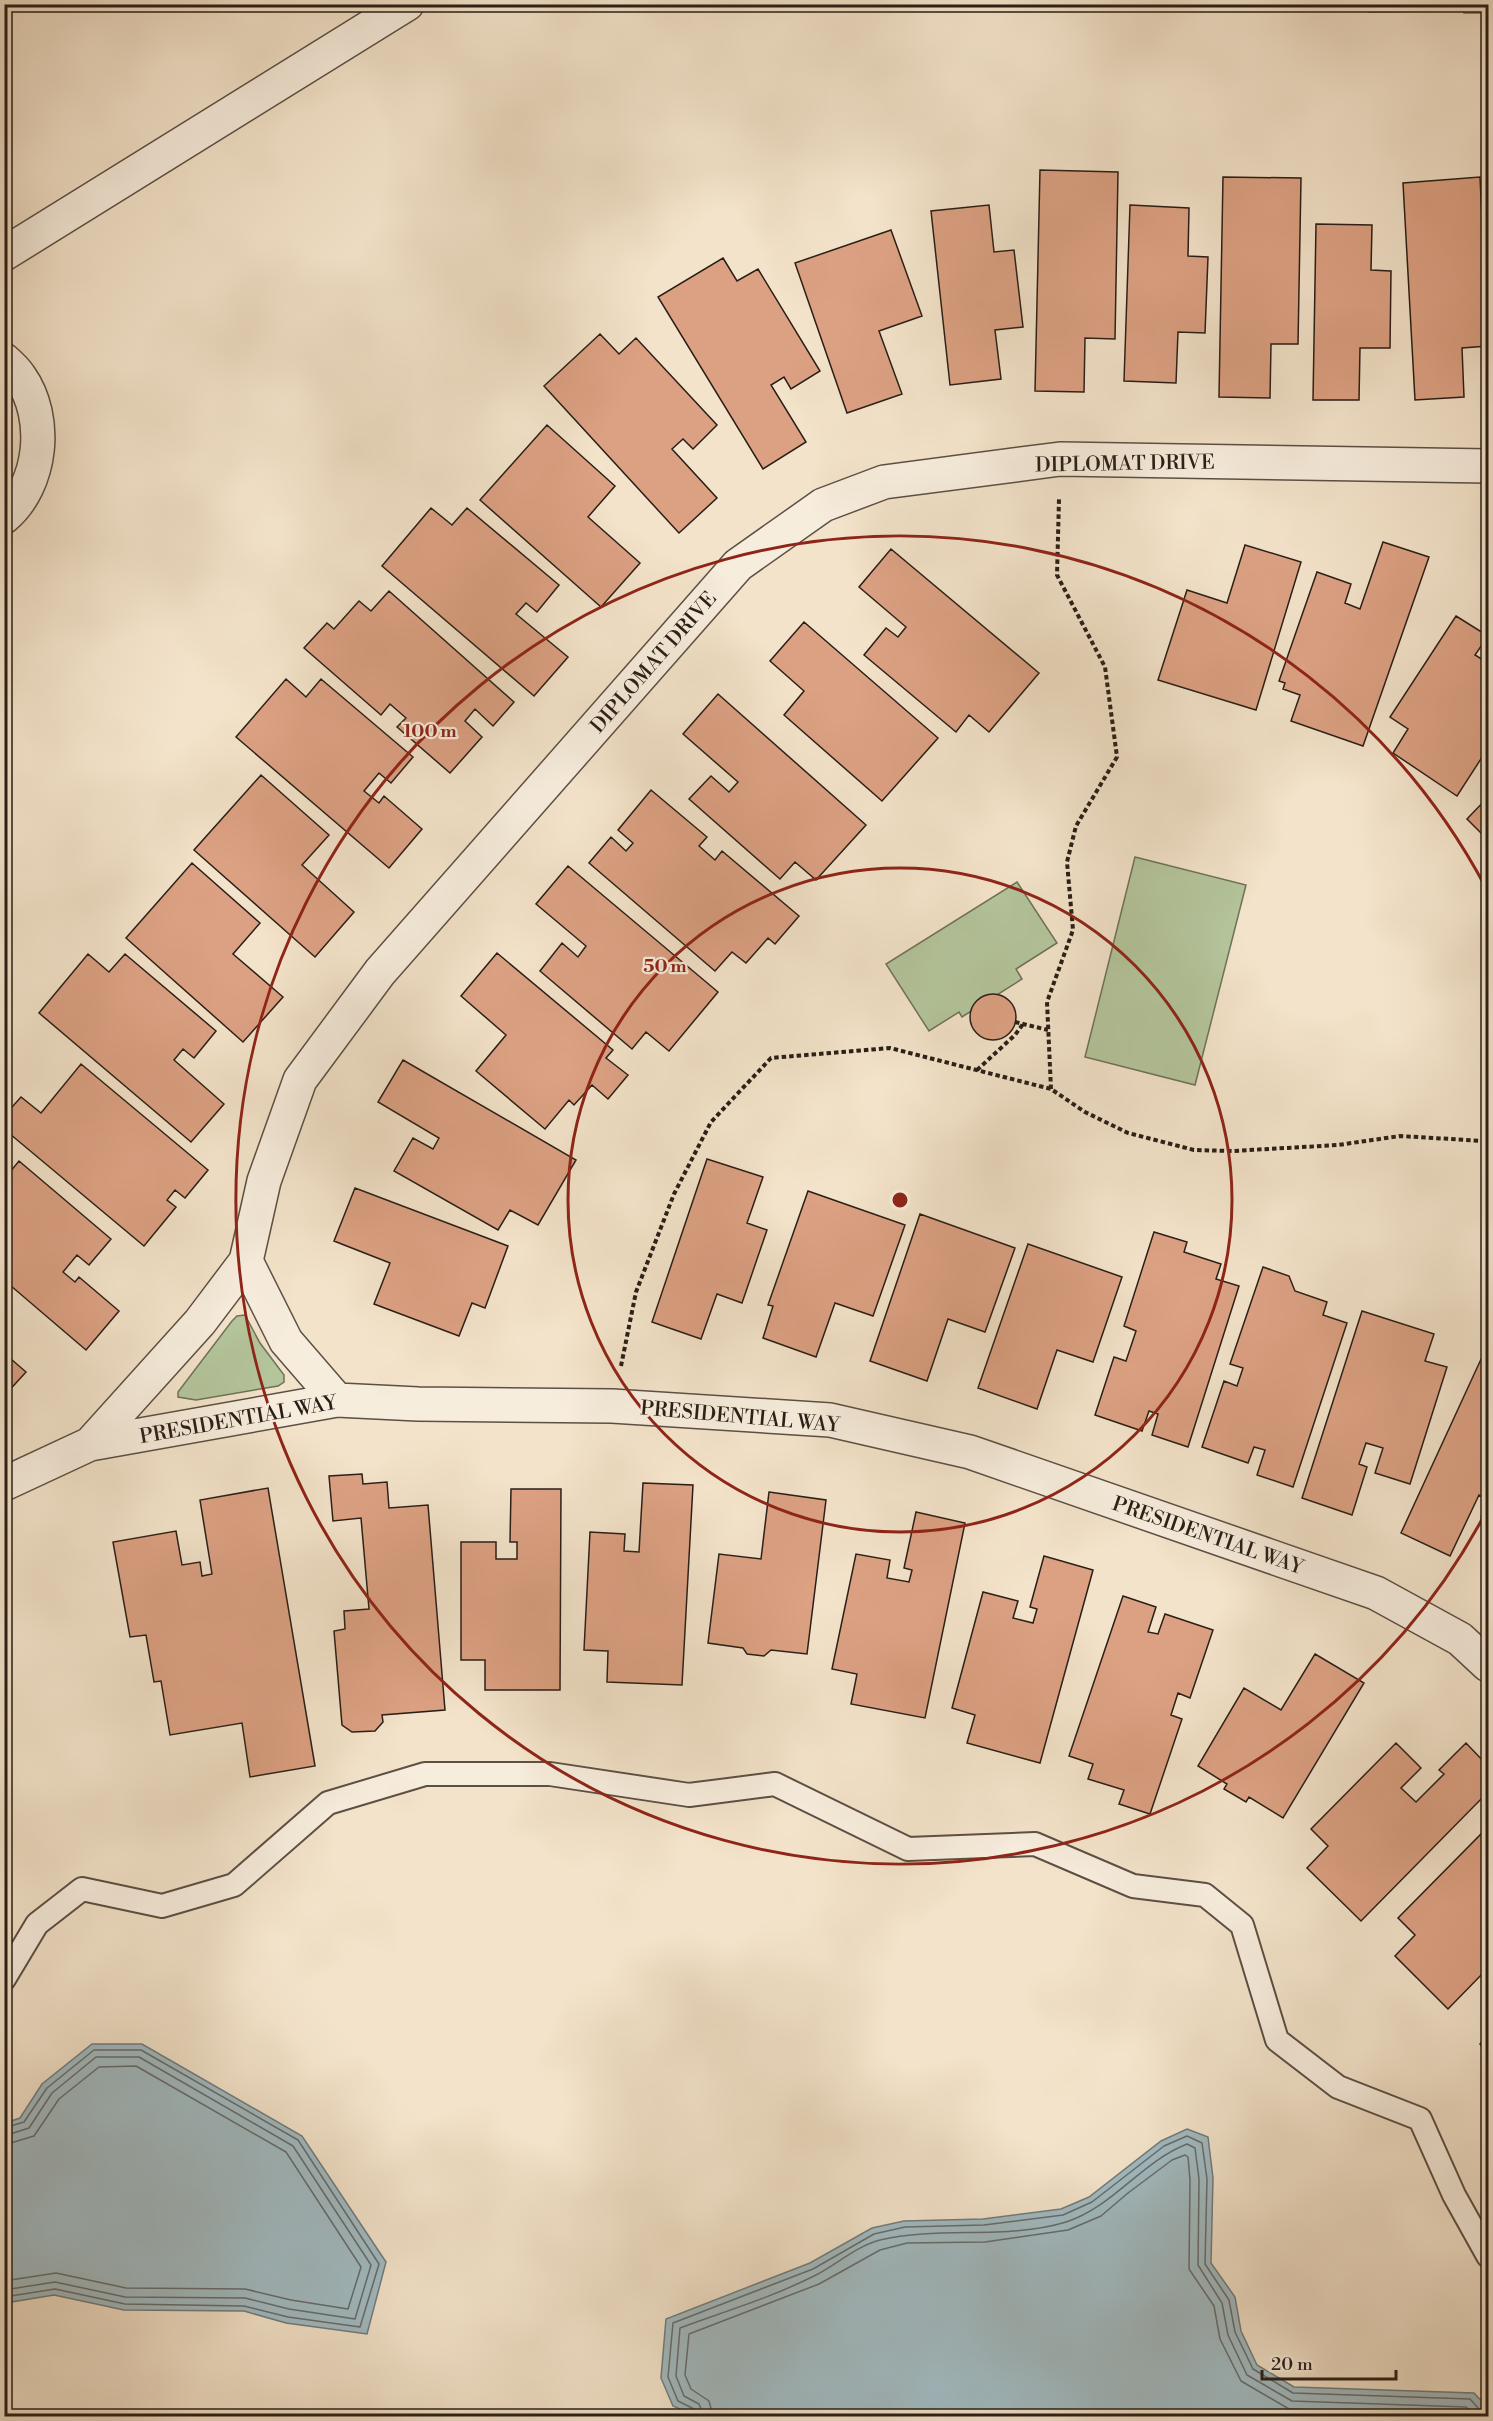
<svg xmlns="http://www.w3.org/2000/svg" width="1493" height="2421" font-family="'Libre Bodoni',serif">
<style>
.green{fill:#b4c59c;stroke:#6e725a;stroke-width:1.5}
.water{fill:#a1bbc2;stroke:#717c7e;stroke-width:1.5}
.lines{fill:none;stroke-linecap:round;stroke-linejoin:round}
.shore{stroke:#656c6c;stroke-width:1.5}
.building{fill:#dca183;stroke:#291e17;stroke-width:1.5}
.lane-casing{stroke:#5c4f44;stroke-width:26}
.street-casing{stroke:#5c4f44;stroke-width:36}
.path{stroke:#291e17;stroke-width:4;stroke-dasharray:4.5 3;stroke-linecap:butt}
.lane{stroke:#f7eddd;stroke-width:22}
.street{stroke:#f7eddd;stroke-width:33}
.ring{fill:none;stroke:#8f2418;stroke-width:3}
.labels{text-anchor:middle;stroke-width:4.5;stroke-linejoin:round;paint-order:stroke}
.street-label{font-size:20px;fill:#291e17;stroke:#f7eddd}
.centre{fill:#8f2418;stroke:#f7eddd;stroke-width:3}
.ring-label{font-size:18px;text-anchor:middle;font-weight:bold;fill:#8f2418;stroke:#f7eddd;stroke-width:4.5;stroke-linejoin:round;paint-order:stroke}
</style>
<rect width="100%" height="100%" fill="#f3e3ca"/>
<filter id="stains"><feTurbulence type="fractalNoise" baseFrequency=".00333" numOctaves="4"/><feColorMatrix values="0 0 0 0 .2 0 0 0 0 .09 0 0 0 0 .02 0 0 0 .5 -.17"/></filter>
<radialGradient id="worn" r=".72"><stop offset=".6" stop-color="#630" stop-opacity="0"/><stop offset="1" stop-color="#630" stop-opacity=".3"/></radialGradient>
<path class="green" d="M1369 5H1435V11L1369 12Z
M1464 5H1488V13H1464Z
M1135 857 1246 885 1195 1085 1085 1057Z
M1017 882 1057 943 1016 969 1022 979 962 1017 959 1012 929 1031 886 964Z
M245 1315 260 1343 284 1375V1382L278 1386 196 1400 178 1397V1392L232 1321 237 1316Z"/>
<path class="water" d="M92 2044H142L302 2136 386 2262 367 2334 286 2323 244 2311 124 2310 54 2295 5 2303V2123L20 2118 42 2084Z
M1187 2129 1208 2137 1213 2178 1211 2263 1235 2297 1241 2331 1257 2365 1294 2387 1474 2393 1488 2408V2416H696L673 2406 661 2378 666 2319 810 2263 872 2228 904 2221 983 2219 1061 2209 1089 2197 1161 2141Z"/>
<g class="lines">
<path class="shore" d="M4 2128 24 2122 47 2088 94 2050H141L298 2140 379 2264 360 2327 288 2317 244 2306 125 2304 55 2289 4 2297
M4 2136 29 2128 52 2093 96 2057H139L293 2146 371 2265 355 2319 289 2309 245 2298 125 2297 55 2282 4 2290
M4 2145 34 2136 59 2099 99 2067 136 2066 286 2152 361 2267 348 2309 291 2300 245 2289 126 2288 56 2273 4 2281
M696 2416 694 2409 678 2401 668 2377 673 2323 813 2269 874 2234 905 2227 984 2225 1063 2215 1092 2202 1164 2146 1187 2136 1202 2143 1207 2179 1205 2264 1229 2300 1235 2332 1253 2369 1293 2393 1470 2399 1480 2410 1488 2413
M704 2416 699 2404 684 2396 676 2376 680 2328C726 2311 773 2297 816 2275 837 2264 857 2246 880 2240 939 2226 1008 2240 1066 2222 1113 2207 1141 2162 1187 2144L1195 2148 1199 2179 1198 2265 1222 2303 1228 2335 1247 2375 1292 2401 1466 2407 1477 2416
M713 2416 709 2401 691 2389 685 2375 689 2334 819 2284 880 2250 907 2243 985 2242 1068 2230 1101 2216 1128 2193 1172 2160 1185 2155 1188 2157 1190 2180 1189 2269 1214 2306 1220 2339 1241 2381 1289 2409 1464 2416"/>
</g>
<path class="building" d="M1040 170 1118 172 1115 339 1085 338 1084 392 1035 391Z
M1223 177 1301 178 1298 344H1271L1270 398 1219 397Z
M1480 177 1488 346 1462 348 1464 397 1415 400 1403 183Z
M989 205 994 252 1014 250 1023 327 995 330 1001 379 950 385 931 211Z
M1130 205 1189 208 1188 256 1208 257 1205 333 1178 332 1176 383 1124 381Z
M1316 224 1372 225 1371 270 1391 271 1390 348H1360L1359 400H1313Z
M891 230 922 316 879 331 902 394 847 413 795 263Z
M723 258 737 281 758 269 820 371 791 389 784 377 771 385 806 442 763 469 658 297Z
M600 334 619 354 636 338 717 425 693 449 683 439 672 449 717 498 679 533 544 386Z
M547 425 615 486 588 517 640 563 601 607 480 500Z
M431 508 452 525 467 508 559 585 537 612 526 603 516 614 568 657 534 696 382 566Z
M1383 542 1429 557 1363 746 1291 721 1300 695 1283 689 1285 683 1279 681 1317 572 1351 584 1345 603 1360 609Z
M1245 545 1301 562 1256 710 1158 680 1187 590 1227 603Z
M891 549 1039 673 989 732 969 715 956 732 864 655 886 628 898 637 906 627 859 587Z
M389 591 514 702 493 726 475 709 465 721 482 737 450 773 397 727 406 718 390 704 381 715 304 648 327 623 334 629 359 601 371 611Z
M1456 616 1488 636 1475 655 1488 663V748L1457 796 1393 753 1408 729 1390 717Z
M804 622 938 738 882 801 784 715 804 691 770 661Z
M286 679 306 697 321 679 413 757 391 783 379 773 364 791 379 803 384 796 422 829 389 868 236 737Z
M718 694 866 825 816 880 795 862 780 879 689 799 711 776 729 792 738 782 683 734Z
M261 775 329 835 302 865 354 912 315 957 194 850Z
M651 790 707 837 699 846 715 860 722 851 799 916 775 944 768 938 746 963 732 952 715 971 589 863 611 837 626 851 633 843 618 830Z
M1488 797V840L1467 819Z
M192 863 260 923 233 954 283 997 243 1042 126 938Z
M568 866 718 992 669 1051 646 1032 632 1049 540 971 562 943 578 957 586 946 536 904Z
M497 953 613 1050 606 1058 628 1075 608 1099 592 1085 574 1105 569 1100 545 1129 476 1071 506 1035 461 996Z
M88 954 109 972 125 954 216 1031 194 1058 183 1049 174 1060 224 1104 191 1142 39 1013Z
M970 1017a23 23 0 1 1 46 0a23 23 0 1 1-46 0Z
M403 1060 576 1160 538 1225 510 1210 498 1230 394 1171 413 1138 433 1149 439 1138 378 1102Z
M81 1064 208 1170 185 1198 175 1190 167 1200 176 1207 144 1246 4 1129V1116L21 1097 41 1113Z
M707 1159 763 1177 747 1223 767 1230 742 1303 717 1294 701 1339 652 1322Z
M19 1161 111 1239 89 1265 77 1255 63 1272 75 1282 79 1277 119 1311 86 1350 4 1280V1179Z
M355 1188 508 1246 485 1308 472 1303 459 1336 374 1304 390 1263 334 1241Z
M808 1191 905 1225 873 1316 835 1303 816 1357 763 1338 773 1306 768 1305Z
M920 1214 1015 1248 985 1332 948 1319 927 1381 870 1361Z
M1154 1232 1187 1242 1184 1252 1221 1264 1216 1279 1239 1286 1188 1447 1152 1435 1158 1414 1149 1411 1142 1431 1095 1415 1114 1357 1126 1361 1136 1331 1124 1326Z
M1028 1244 1122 1277 1093 1362 1057 1350 1037 1409 978 1388Z
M1263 1267 1289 1276 1295 1291 1327 1302 1323 1315 1347 1323 1293 1487 1257 1475 1265 1450 1254 1447 1248 1463 1202 1447 1224 1381 1237 1386 1243 1368 1230 1364Z
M1362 1311 1434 1334 1425 1361 1447 1367 1410 1484 1375 1473 1383 1448 1366 1443 1359 1464 1367 1467 1352 1515 1302 1498Z
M1488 1344V1500L1479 1495 1450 1556 1401 1533Z
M4 1353 26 1372 4 1396Z
M362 1474 363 1484 387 1482 389 1508 428 1505 445 1710 382 1715 383 1722 375 1731 352 1732 342 1725 334 1631 345 1629 344 1611 369 1609 361 1518 333 1521 329 1476Z
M643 1483 693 1485 682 1685 607 1682 608 1651 584 1650 590 1532 625 1534 624 1551 639 1552Z
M268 1488 315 1766 250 1777 242 1723 170 1735 161 1681 154 1682 146 1635 130 1637 113 1542 176 1531 182 1565 200 1562 202 1576 212 1574 200 1500Z
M511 1489H561L560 1690H485V1660H461V1542H496V1559H517V1542H510Z
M769 1492 826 1500 807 1654 771 1650 764 1656 747 1654 743 1648 708 1643 719 1554 761 1559Z
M1488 1502V1521L1481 1517Z
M916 1512 965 1523 925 1718 851 1704 857 1674 832 1669 856 1554 890 1560 887 1578 909 1582 912 1570 904 1568Z
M1044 1556 1093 1570 1040 1763 967 1743 975 1715 952 1708 983 1592 1018 1601 1013 1618 1033 1623 1037 1609 1030 1607Z
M1123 1596 1156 1607 1148 1632 1158 1634 1165 1614 1213 1630 1190 1698 1178 1693 1171 1715 1182 1719 1150 1814 1119 1804 1124 1790 1088 1779 1093 1764 1069 1756Z
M1315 1654 1364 1683 1283 1818 1249 1797 1246 1802 1224 1789 1227 1784 1198 1766 1244 1688 1281 1710Z
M1396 1743 1421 1768 1401 1788 1416 1802 1444 1774 1439 1770 1466 1743 1488 1766V1792L1361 1921 1307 1868 1328 1846 1311 1829Z
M1484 1831 1488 1836V1968L1448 2009 1395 1956 1415 1935 1398 1918Z
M1488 2035V2052L1480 2044Z"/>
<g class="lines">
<g class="lane-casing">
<path id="lane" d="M4 1979 37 1924 82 1889 162 1906 234 1885 328 1803 425 1774H550L689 1795 775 1784 908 1849 1035 1844 1133 1886 1205 1895 1242 1925 1277 2040 1338 2087 1420 2119 1454 2195 1488 2256"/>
</g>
<g class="street-casing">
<path id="street" d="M4 254 407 4
M4 360C10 365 16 371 20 377 49 418 42 485 4 517
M337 1400 286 1341 246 1261 264 1181 300 1080 380 972 738 565 823 505 884 482 1060 459 1488 466
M90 1444 337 1400 418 1404 612 1406 830 1420 970 1452 1376 1593 1460 1639 1488 1665
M4 1484 90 1444 200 1322 246 1261"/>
</g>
<path class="path" d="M1015 1022 1048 1030
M977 1070 1015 1035 1023 1024
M1051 1089 1047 1002 1073 930 1067 862 1076 826 1117 757 1105 667 1057 575 1059 499
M621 1366 636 1292 674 1194 711 1122 771 1058 890 1048 1051 1089 1085 1112 1128 1133 1194 1150 1233 1151 1338 1145 1400 1136 1484 1141 1488 1145"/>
<use href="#lane" class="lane"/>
<use href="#street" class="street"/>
</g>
<g class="ring">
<circle cx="900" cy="1200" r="332"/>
<path d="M1486 1512A664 664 0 1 1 1486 888"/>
</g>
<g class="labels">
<g class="street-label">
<text transform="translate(1125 463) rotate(-1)" y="7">DIPLOMAT DRIVE</text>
<text transform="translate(653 662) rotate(-49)" y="7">DIPLOMAT DRIVE</text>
<text transform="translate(740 1416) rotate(5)" y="7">PRESIDENTIAL WAY</text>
<text transform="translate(238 1419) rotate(-10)" y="7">PRESIDENTIAL WAY</text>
<text transform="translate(1208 1535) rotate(19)" y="7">PRESIDENTIAL WAY</text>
</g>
</g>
<circle cx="900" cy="1200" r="9" class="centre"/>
<g class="ring-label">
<text x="430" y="737">100 m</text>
<text x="665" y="972">50 m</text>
</g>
<rect width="1493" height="2421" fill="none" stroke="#f3e3ca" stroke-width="24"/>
<rect x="6" y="6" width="1481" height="2409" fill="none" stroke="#291e17" stroke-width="3"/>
<rect x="12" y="12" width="1469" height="2397" fill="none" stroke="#291e17" stroke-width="1.5"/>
<path d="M1262 2370v9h134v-9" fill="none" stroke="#291e17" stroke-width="3"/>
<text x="1271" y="2370" font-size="18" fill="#291e17" stroke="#f7eddd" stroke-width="4.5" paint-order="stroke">20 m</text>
<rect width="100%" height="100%" filter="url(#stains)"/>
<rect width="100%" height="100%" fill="url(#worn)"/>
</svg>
